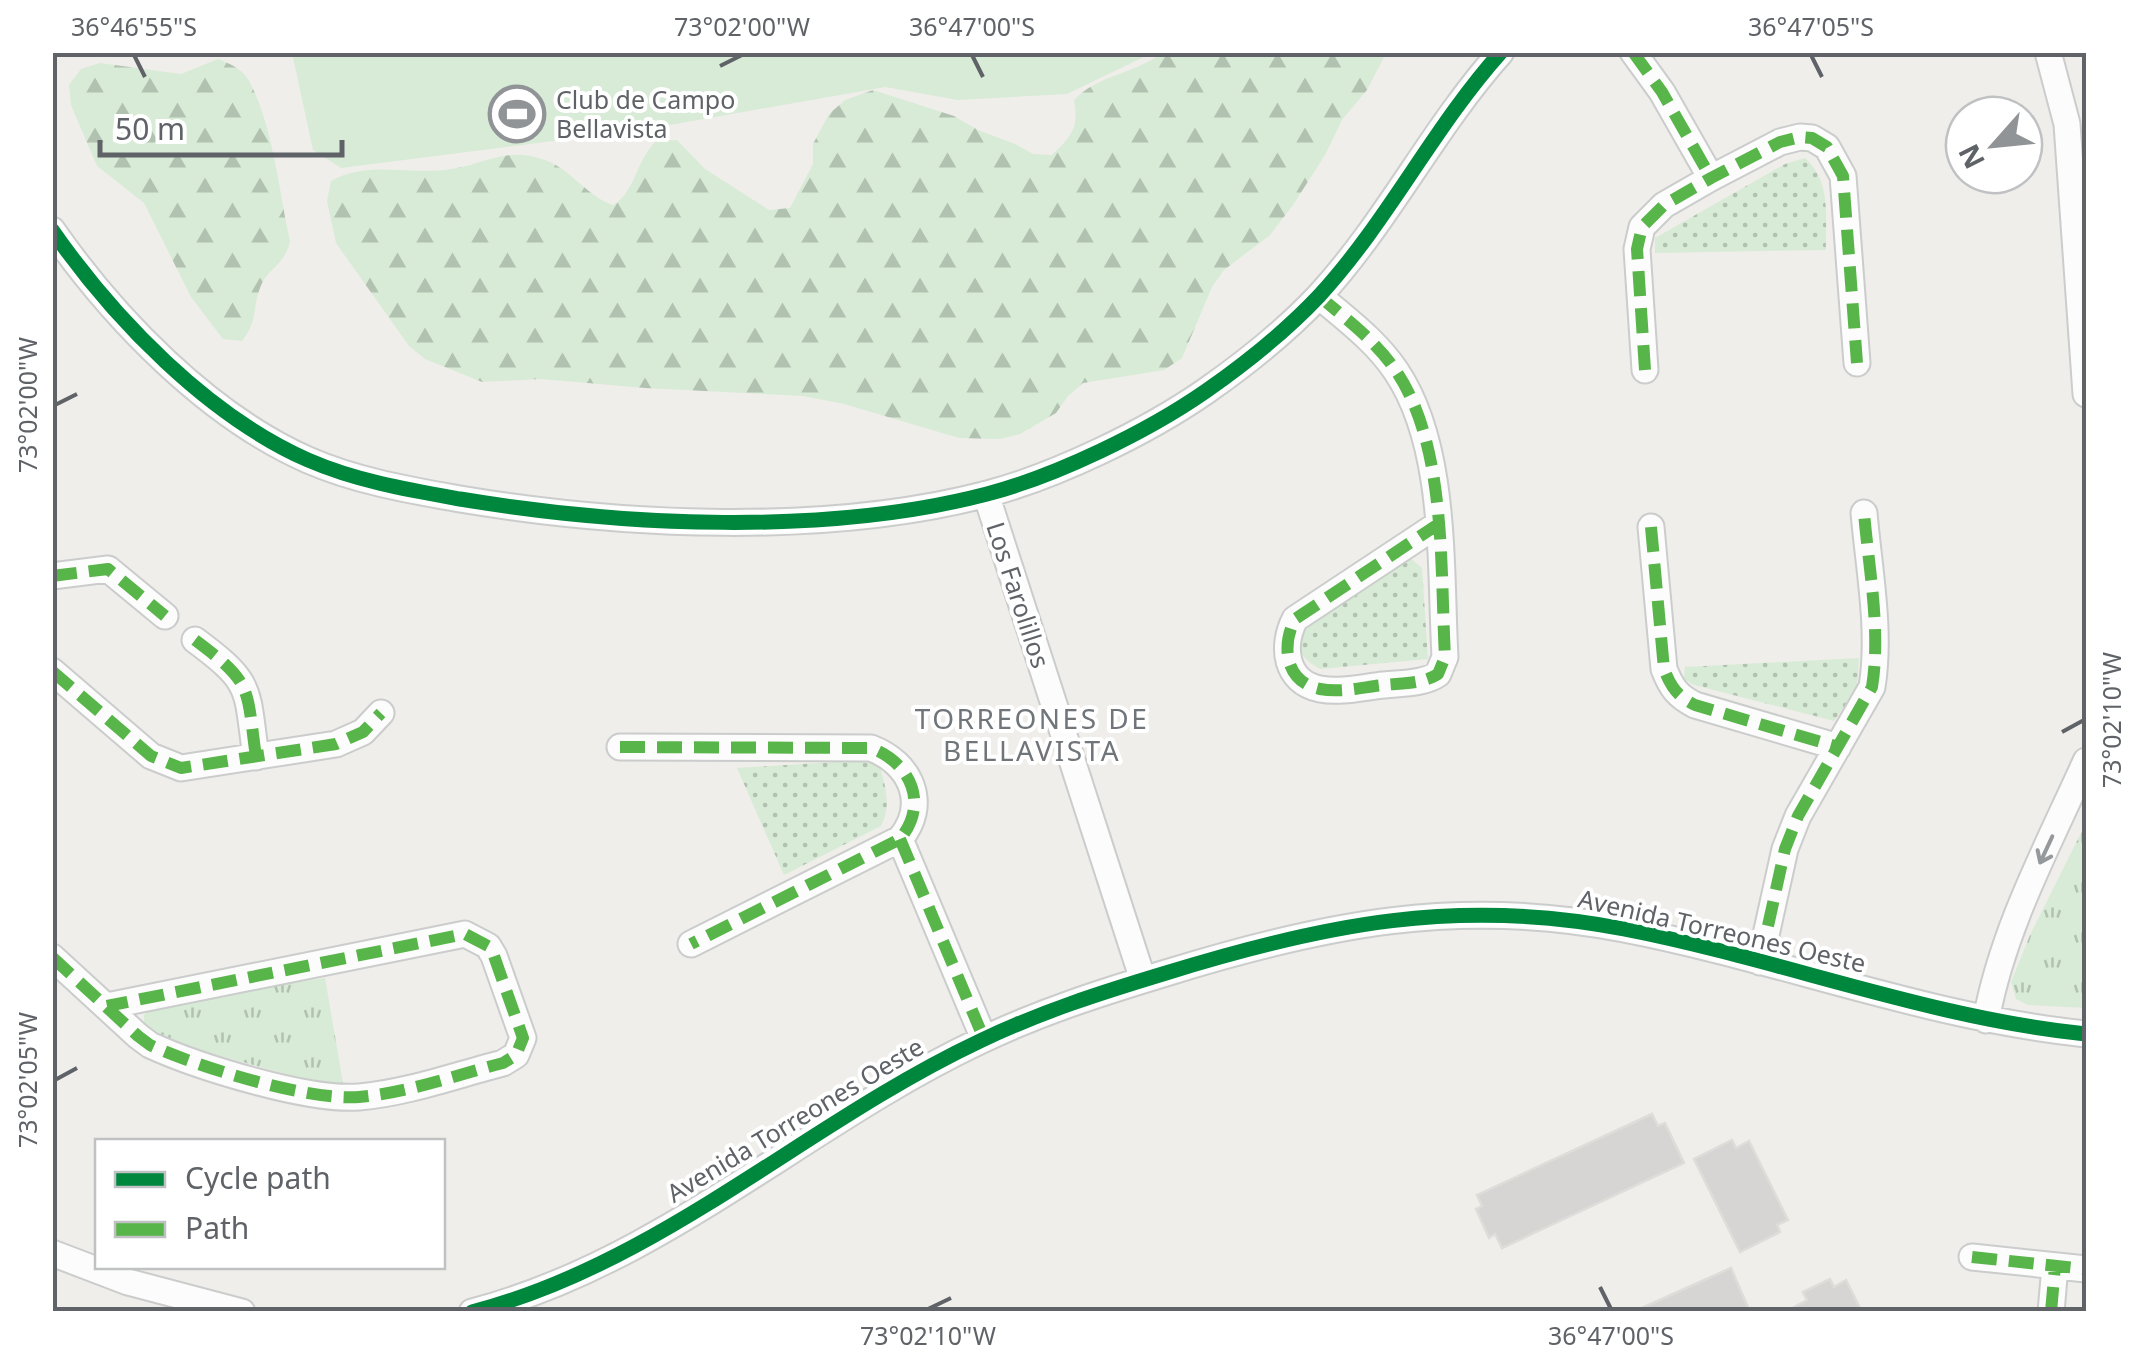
<svg xmlns="http://www.w3.org/2000/svg" width="2139" height="1364" font-family="'Noto Sans',sans-serif">
<style>
.grass{fill:url(#grass-dots)}
.forest{fill:url(#forest-firs)}
.park{fill:url(#park-tufts)}
.garden{fill:#d8ebd6}
.building{fill:#d6d5d3;stroke:#deddd9;stroke-width:2.5}
.lines{fill:none;stroke-linecap:round;stroke-linejoin:round}
.minor-casing{stroke:#cbcccc;stroke-width:29}
.minor{stroke:#fdfcfc;stroke-width:25}
.quiet{stroke:#58b549;stroke-width:12;stroke-dasharray:25 12;stroke-linecap:butt}
.cycleway-casing{stroke:#fff;stroke-width:21}
.cycleway{stroke:#00873e;stroke-width:15}
.oneway{stroke:#96999c}
.ticks{fill:none;stroke:#5f6368;stroke-width:4}
.labels{text-anchor:middle;stroke-width:8;stroke-linejoin:round;paint-order:stroke}
.poi-label{font-size:25px;fill:#5f6368;stroke:#fff;text-anchor:start}
.street-label{font-size:25px;fill:#5f6368;stroke:#fff}
.neighbourhood-label{font-size:28px;letter-spacing:2.5px;fill:#70757a;stroke:#fff}
.neatline{fill:none;stroke:#5f6368;stroke-width:4}
.ticks-label{font-size:25px;text-anchor:middle;fill:#5f6368}
</style>
<defs>
<pattern id="grass-dots" width="8" height="8" patternUnits="userSpaceOnUse" patternTransform="scale(2.5)"><rect width="8" height="8" fill="#d8ebd6"/><path d="M2 2h.1M6 6h.1" fill="none" stroke="#b2c2b1" stroke-width="1.8" stroke-linecap="round"/></pattern>
<pattern id="forest-firs" width="22" height="20" patternUnits="userSpaceOnUse" patternTransform="scale(2.5)"><rect width="22" height="20" fill="#d8ebd6"/><path d="M5 1l3.5 6h-7zM16 11l3.5 6h-7z" fill="#b2c2b1"/></pattern>
<pattern id="park-tufts" width="24" height="20" patternUnits="userSpaceOnUse" patternTransform="scale(2.5)"><rect width="24" height="20" fill="#d8ebd6"/><path d="M3 7l-1-3M5 7V3M7 7l1-3M15 17l-1-3M17 17v-4M19 17l1-3" fill="none" stroke="#b2c2b1"/></pattern>
</defs>
<rect width="100%" height="100%" fill="#efeeea"/>
<path class="grass" d="M1805 158C1832 183 1825 215 1826 250L1655 253V238L1785 164Z
M1408 556 1422 568 1428 659 1320 669C1310 663 1301 658 1300 646 1298 617 1385 571 1408 556Z
M1859 658 1857 688 1834 721 1694 685 1684 679 1685 667Z
M852 761 879 764C885 784 892 806 881 826L784 875 737 768Z"/>
<path class="forest" d="M1164 52 1386 53 1367 90 1342 120 1325 155 1293 205 1270 235 1224 270 1212 287 1182 358 1164 370 1083 383 1068 396 1056 413 1020 434 1000 439 959 438 844 404 803 396 645 388 541 379 482 382 425 359 409 346 336 243 327 201 331 181C366 161 406 174 444 170 483 167 506 143 550 162 574 173 587 196 613 205 635 193 635 162 656 141L677 140 705 169 769 210 790 208 813 164V144L829 114 845 100 873 90 954 116 978 130 1015 144 1033 154 1052 155C1072 136 1079 128 1074 100 1096 76 1134 74 1164 52Z
M218 59C230 64 242 68 249 81 273 125 279 192 290 241 284 267 268 267 260 288 252 310 258 321 242 341L223 339 191 297 144 203 97 166 71 105 69 85 81 69 100 63 181 74Z"/>
<path class="park" d="M2086 823V1008L2028 1005 2016 999 2011 982 2030 935Z
M325 978 343 1083 326 1085 158 1039 144 1027V1015L157 1002Z"/>
<path class="garden" d="M292 53V52L1152 53 1067 94 958 100 885 87 647 129 341 168 313 150Z"/>
<path class="building" d="M1652 1114 1658 1126 1665 1123 1684 1163 1502 1248 1495 1234 1489 1238 1476 1209 1482 1206 1477 1195Z
M1732 1140 1736 1148 1749 1141 1788 1220 1777 1225 1780 1232 1740 1252 1694 1159Z
M1731 1268 1750 1312H1633L1702 1281Z
M1830 1279 1834 1287 1846 1280 1862 1312H1785L1807 1300 1803 1292Z"/>
<g class="lines">
<g class="minor-casing">
<path id="minor" d="M1633 52 1662 92 1711 178
M2048 52 2067 124 2086 394
M52 230C114 319 208 416 308 460 356 481 409 490 460 499 622 526 826 536 987 494 1056 476 1147 432 1206 391 1246 363 1286 331 1319 296 1388 221 1433 128 1501 52
M1319 296C1346 319 1376 341 1396 371 1447 446 1440 569 1445 657L1438 674C1423 684 1402 683 1384 685 1363 687 1341 693 1320 689 1285 682 1281 646 1295 619L1437 525
M1645 370 1637 249 1642 227 1664 205 1711 178 1780 142 1800 137 1812 138 1827 147 1843 176 1857 363
M986 494 1143 980
M1651 527 1664 669C1671 687 1677 696 1695 705L1838 747
M52 576 108 569 165 616
M195 640C254 684 246 687 256 757
M52 671 151 756 181 768 336 744 363 732 381 713
M620 747 871 748C911 763 929 804 900 839L691 944
M900 839 984 1039
M52 957 138 1036 150 1045C198 1067 308 1101 359 1097 407 1093 456 1075 503 1063L516 1055 523 1038 494 956 488 946 465 934 107 1006
M1760 962 1785 849 1798 816 1872 687C1881 631 1869 570 1864 513
M1986 1020C2003 928 2048 846 2086 761
M52 1253 128 1282 242 1312
M1972 1257 2086 1269
M472 1312C661 1263 806 1123 980 1041 1040 1012 1103 992 1166 973 1324 924 1459 897 1624 929 1779 959 1929 1018 2086 1034
M2051 1312 2055 1266"/>
</g>
<use href="#minor" class="minor"/>
<path class="quiet" d="M1633 52 1662 92 1711 178
M1319 296C1346 319 1376 341 1396 371 1447 446 1440 569 1445 657L1438 674C1423 684 1402 683 1384 685 1363 687 1341 693 1320 689 1285 682 1281 646 1295 619L1437 525
M1645 370 1637 249 1642 227 1664 205 1711 178 1780 142 1800 137 1812 138 1827 147 1843 176 1857 363
M1651 527 1664 669C1671 687 1677 696 1695 705L1838 747
M52 576 108 569 165 616
M195 640C254 684 246 687 256 757
M52 671 151 756 181 768 336 744 363 732 381 713
M620 747 871 748C911 763 929 804 900 839L691 944
M900 839 984 1039
M52 957 138 1036 150 1045C198 1067 308 1101 359 1097 407 1093 456 1075 503 1063L516 1055 523 1038 494 956 488 946 465 934 107 1006
M1760 962 1785 849 1798 816 1872 687C1881 631 1869 570 1864 513
M1972 1257 2086 1269
M2051 1312 2055 1266"/>
<g class="cycleway-casing">
<path id="cycleway" d="M52 230C114 319 208 416 308 460 356 481 409 490 460 499 622 526 826 536 987 494 1056 476 1147 432 1206 391 1246 363 1286 331 1319 296 1388 221 1433 128 1501 52
M472 1312C661 1263 806 1123 980 1041 1040 1012 1103 992 1166 973 1324 924 1459 897 1624 929 1779 959 1929 1018 2086 1034"/>
</g>
<use href="#cycleway" class="cycleway"/>
</g>
<defs><path id="oneway-shaft" d="M-6 0H5M1.5-3L5.5 0L1.5 3" fill="none" stroke-width="1.6" stroke-linecap="round" stroke-linejoin="round" transform="scale(2.5)"/></defs>
<use class="oneway" href="#oneway-shaft" transform="translate(2046 850) rotate(115)"/>
<path class="ticks" d="M134 55 145 77M972 55 983 77M1811 55 1822 77M720 66 742 55M55 405 77 394M2062 732 2084 720M55 1080 77 1068M1600 1287 1611 1309M928 1309 951 1298"/>
<defs>
<g id="stadium-ring" transform="scale(2.875)"><circle r="9.5" fill="#fff" stroke="#919496" stroke-width="1.5"/><path d="M0-5a6.5 5 0 1 0 0 10a6.5 5 0 1 0 0-10ZM-3.5-1.8h7v3.6h-7Z" fill="#919496"/></g>
</defs>
<g fill-rule="evenodd">
<use href="#stadium-ring" x="517" y="114"/>
</g>
<g class="labels">
<g class="poi-label">
<text x="556" y="109">Club de Campo<tspan x="556" dy="29">Bellavista</tspan></text>
</g>
<g class="street-label">
<text transform="translate(1018 595) rotate(72)" y="9">Los Farolillos</text>
<text transform="translate(1722 931) rotate(13)" y="9">Avenida Torreones Oeste</text>
<text transform="translate(795 1120) rotate(-31)" y="9">Avenida Torreones Oeste</text>
</g>
<g class="neighbourhood-label">
<text x="1032" y="729">TORREONES DE<tspan x="1032" dy="32">BELLAVISTA</tspan></text>
</g>
</g>
<rect width="2139" height="1364" fill="none" stroke="#ffffff" stroke-width="110"/>
<rect x="95" y="1139" width="350" height="130" fill="#ffffff" stroke="#bfc1c3" stroke-width="2.5"/>
<rect x="115" y="1172" width="50" height="15" fill="#00873e" stroke="#bfc1c3" stroke-width="2.5"/>
<text x="185" y="1189" font-size="30" fill="#5f6368">Cycle path</text>
<rect x="115" y="1222" width="50" height="15" fill="#58b549" stroke="#bfc1c3" stroke-width="2.5"/>
<text x="185" y="1239" font-size="30" fill="#5f6368">Path</text>
<g transform="translate(1994 145) rotate(243)"><circle r="48" fill="#ffffff" stroke="#bfc1c3" stroke-width="2.5"/>
<path d="M0-8L18 38L0 25L-18 38Z" fill="#919496"/>
<text y="-15" font-size="28" font-weight="bold" text-anchor="middle" fill="#5f6368">N</text>
</g>
<path d="M100 140v15h242v-15" fill="none" stroke="#5f6368" stroke-width="5"/>
<text x="115" y="140" font-size="30" fill="#5f6368" stroke="#ffffff" stroke-width="8" paint-order="stroke">50 m</text>
<rect x="55" y="55" width="2029" height="1254" class="neatline"/>
<g class="ticks-label">
<text x="134" y="36">36°46'55"S</text>
<text x="742" y="36">73°02'00"W</text>
<text x="972" y="36">36°47'00"S</text>
<text x="1811" y="36">36°47'05"S</text>
<text transform="translate(28 405) rotate(-90)" y="9">73°02'00"W</text>
<text transform="translate(2112 720) rotate(-90)" y="9">73°02'10"W</text>
<text transform="translate(28 1080) rotate(-90)" y="9">73°02'05"W</text>
<text x="928" y="1345">73°02'10"W</text>
<text x="1611" y="1345">36°47'00"S</text>
</g>
</svg>
